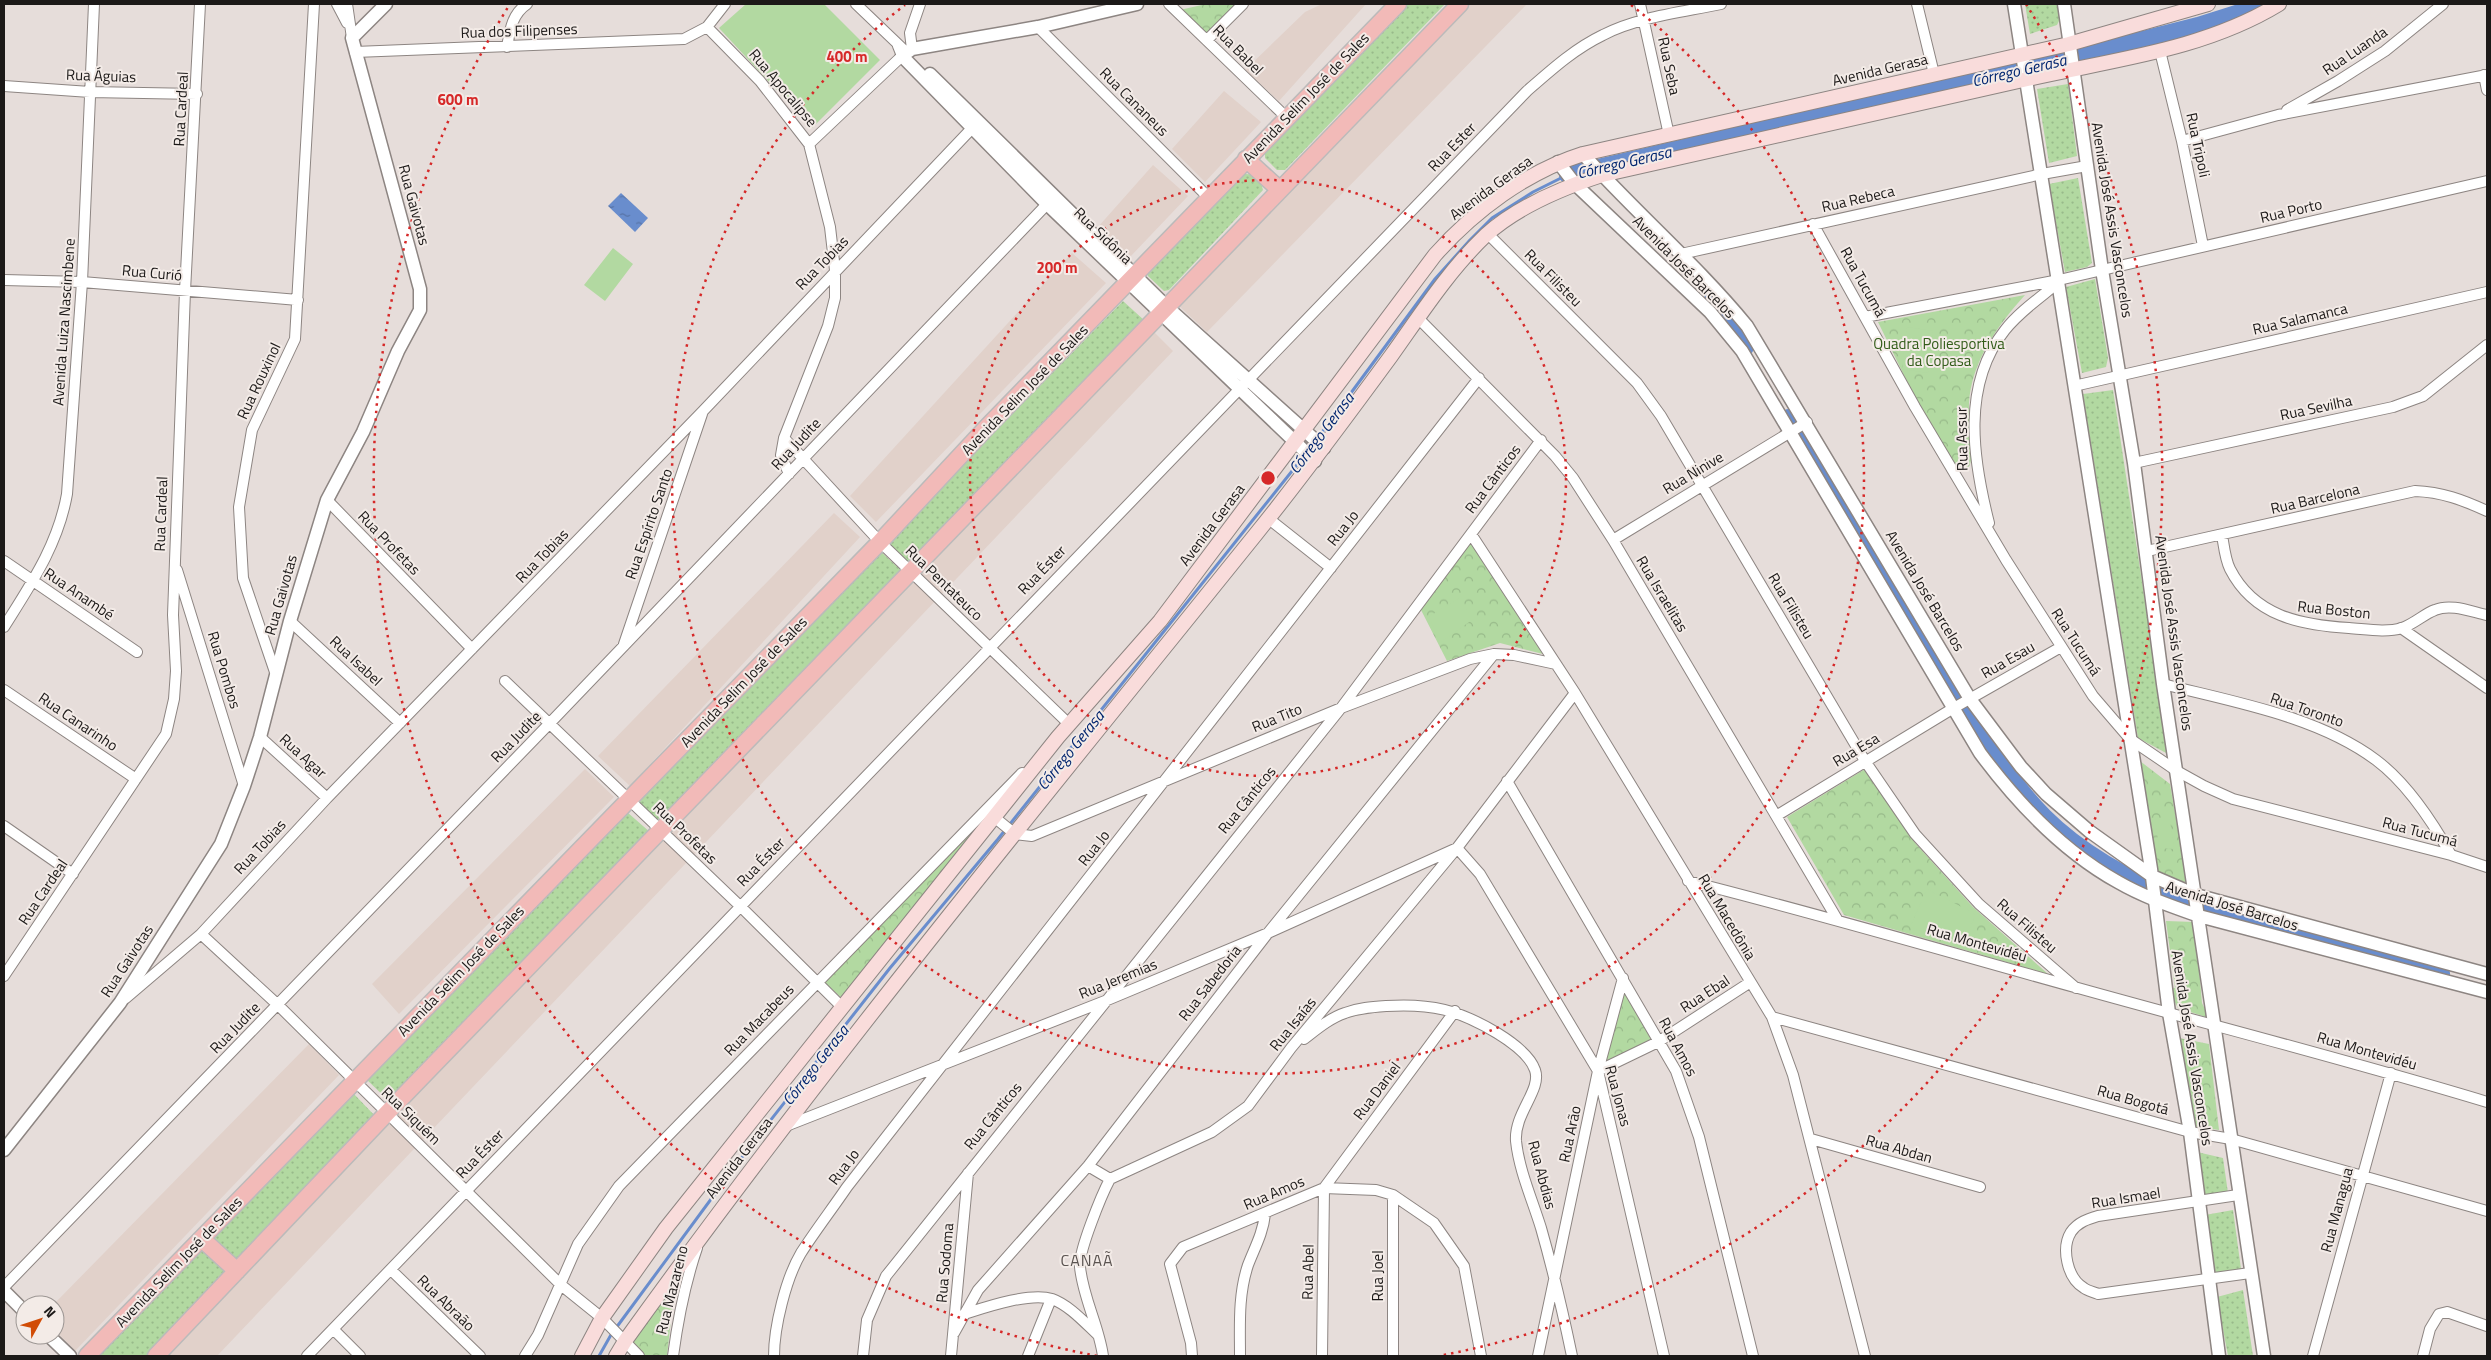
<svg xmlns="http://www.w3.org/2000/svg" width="2491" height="1360" font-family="'Titillium Web',sans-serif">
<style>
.built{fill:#e1d1ca}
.grass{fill:url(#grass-dots)}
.park{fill:url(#park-crowns)}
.pitch{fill:#b2d9a1}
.water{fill:url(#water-ripples)}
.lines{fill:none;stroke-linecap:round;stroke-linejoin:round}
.stream{stroke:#698dcd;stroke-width:3}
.river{stroke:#698dcd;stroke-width:18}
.minor-casing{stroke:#8d8582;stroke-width:12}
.tertiary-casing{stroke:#8d8582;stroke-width:15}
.secondary-casing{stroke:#8d8582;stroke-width:16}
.primary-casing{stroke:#bbbaba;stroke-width:19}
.minor{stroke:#fff;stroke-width:10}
.tertiary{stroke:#fff;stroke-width:12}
.secondary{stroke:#f9dcdb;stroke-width:14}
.primary{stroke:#f2bab8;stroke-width:16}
.ring{fill:none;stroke:#d62828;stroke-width:2.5;stroke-dasharray:2.5 5}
.labels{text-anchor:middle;stroke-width:4;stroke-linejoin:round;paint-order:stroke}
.street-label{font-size:15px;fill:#1c1918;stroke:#f3ebe7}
.park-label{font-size:15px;fill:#325c19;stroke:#f3ebe7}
.water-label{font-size:16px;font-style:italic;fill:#00256f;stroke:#f3ebe7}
.neighbourhood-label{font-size:16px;letter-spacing:1px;fill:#5b5451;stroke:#f3ebe7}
.centre{fill:#d62828;stroke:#f3ebe7;stroke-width:2.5}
.ring-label{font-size:15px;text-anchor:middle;font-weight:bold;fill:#d62828;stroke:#f3ebe7;stroke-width:4;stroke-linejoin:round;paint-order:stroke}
</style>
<defs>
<pattern id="grass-dots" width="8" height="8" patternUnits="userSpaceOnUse" patternTransform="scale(1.25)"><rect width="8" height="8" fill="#b2d9a1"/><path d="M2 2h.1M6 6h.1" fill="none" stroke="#98ba8a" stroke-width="1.8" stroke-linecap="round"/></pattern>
<pattern id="park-crowns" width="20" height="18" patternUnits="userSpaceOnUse" patternTransform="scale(1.25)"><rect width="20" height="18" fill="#b2d9a1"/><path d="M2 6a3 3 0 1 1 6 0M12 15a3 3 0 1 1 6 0" fill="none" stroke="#98ba8a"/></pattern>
<pattern id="water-ripples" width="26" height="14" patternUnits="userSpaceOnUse" patternTransform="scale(1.25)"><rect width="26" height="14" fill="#698dcd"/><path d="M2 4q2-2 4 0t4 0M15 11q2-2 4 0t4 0" fill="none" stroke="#5672a5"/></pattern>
</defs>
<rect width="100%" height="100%" fill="#e6ddda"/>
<path class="built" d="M1322 4H1366L1279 101 1245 70 1305 12Z
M1470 4H1527L1207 332 1178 305Z
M1224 91 1261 122 1205 182 1172 149Z
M1153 165 1188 196 1130 257 1098 227Z
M1072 253 1106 283 876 522 850 496Z
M1153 331 1173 351 217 1356H164Z
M834 513 860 537 630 786 598 756Z
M585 769 614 797 399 1014 372 984Z
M309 1044 339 1075 75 1351 55 1330V1305H53Z"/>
<path class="grass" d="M1406 4H1445L1285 170H1277L1265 158V151Z
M2025 4H2059L2061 17 2057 25 2030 34Z
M2068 84 2077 156 2049 163 2037 89Z
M1243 174C1254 173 1261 179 1263 190L1169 290 1164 291 1148 276V272Z
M2078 178 2092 263 2087 267 2065 272 2049 184Z
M2095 279 2108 358 2106 367 2082 373 2066 287Z
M1123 301 1145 321 911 565 887 542Z
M2113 390 2168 754 2138 738 2083 394Z
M879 550 904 573 661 823 635 801Z
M627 812 651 833 390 1102 365 1078Z
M353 1093 376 1117 237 1260 211 1237Z
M2197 1152 2223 1158 2228 1193 2204 1197Z
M2233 1210 2241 1269 2216 1275 2205 1215Z
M202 1248 226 1273 146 1356H95Z
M2243 1290 2253 1356H2228L2217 1297Z"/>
<path class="park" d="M1206 4H1241L1201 41 1171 12Z
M2025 295C1998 325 1971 362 1969 404 1968 425 1978 449 1968 469L1957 467 1918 404 1878 322Z
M1470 541 1543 654 1500 643 1447 661 1420 608Z
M2140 761 2170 784 2187 883 2154 870Z
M1865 769 1916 844 1973 907 2048 974 1844 915 1787 817Z
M1017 782 843 999 824 982Z
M2166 921 2195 922 2202 1003 2209 1018 2178 1008 2167 987 2175 988Z
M1624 987 1655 1040 1601 1066Z
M2179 1038 2209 1044 2219 1130 2192 1126Z
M690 1254 673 1301 667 1356H644L630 1341Z"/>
<path class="pitch" d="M746 4H824L880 60 812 128 719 28Z
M613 248 633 264 605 301 584 285Z
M1907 327 1933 331 1928 373 1902 369Z
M1460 598 1472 620 1441 642 1428 617Z
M2155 817 2170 820 2174 849 2159 848Z
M1927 889 1975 914 1965 946 1910 927Z"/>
<path class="water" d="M621 193 648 218 635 232 608 206Z"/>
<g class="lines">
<path class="stream" d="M1317 439 1435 279 1470 240 1492 218 1533 192 1565 176
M616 1328 748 1149 890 968 998 839 1304 456
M599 1356 612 1333"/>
<path class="river" d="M1568 175 2095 52 2198 26 2268 4
M1708 301 1729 324 1745 347
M1789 418 1978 733C1999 762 2019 792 2044 817 2083 856 2135 883 2186 904L2441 974"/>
<g class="minor-casing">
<path id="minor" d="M337 4 347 23
M347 4 352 38
M856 4 902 48
M1169 4 1286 117
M1640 4 1669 135
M1917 4 1934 74
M707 27 760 81 809 144 830 227 835 270V298L828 326 784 438 781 455 789 474
M1038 27 1209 198
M1207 40 1243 4
M507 47C510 30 512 14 527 4
M912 49 910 33 920 4
M2160 51 2182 141 2203 246
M355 52 684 39 707 27 725 4
M2484 75 2487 90
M4 86 90 92 197 94
M2287 110 2338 81 2385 51 2443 4
M2182 141 2278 115 2487 75
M809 144 902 56 898 46
M1813 224 1915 407 2006 560 2093 696 2130 739 2177 771 2204 786 2233 799 2451 855 2487 867
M1488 234 1637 383 1661 416 1865 761 1915 834 1979 904 2076 988
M1681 254 2042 174 2087 166
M4 280 82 282 298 300
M1865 317 2059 280 2487 181
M1418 318 1555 456 1573 478 1613 540 1837 919
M2074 386 2487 292
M784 438 880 542 1069 724
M2134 463 2393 407 2423 396 2487 345
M327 500 472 649
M1269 519 1331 568
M1989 523C1973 460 1961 385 2005 330 2020 311 2041 297 2059 282
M1471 534 1575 693 1772 1017 1793 1075 1865 1356
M2222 535C2224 546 2225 559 2230 569 2254 616 2300 625 2349 628 2365 629 2386 633 2402 628 2414 624 2424 614 2435 610 2451 603 2472 612 2487 615
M1613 540 1807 422
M2147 551 2415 491C2442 492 2463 500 2487 511
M4 561 137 652
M177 570 244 786
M290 621 400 723
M4 627C31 584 58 545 67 494L82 282 94 4
M2401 628 2487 688
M624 644 702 414
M276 675 243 578 239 507 252 430 295 339 314 4
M505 681 740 906 843 1008
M2163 684C2233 702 2317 716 2376 760 2408 784 2432 821 2451 855
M4 690 136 779
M260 737 327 798
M1507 781 1676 1071 1699 1137 1753 1356
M1776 816 1952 709 2061 647
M994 817 1015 834 1032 836 1341 708 1470 659 1494 654 1514 655 1556 664
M4 826 73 874
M1688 881C1819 914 1948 952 2078 988 2214 1026 2352 1061 2487 1102
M201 934 278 1005 561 1285 602 1318 639 1356
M4 976 166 734 174 699 176 671 173 615 185 291 200 4
M126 998 201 934 327 798 703 411 977 123
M1772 1017 2190 1132 2231 1139 2487 1211
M1304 1039C1317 1029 1330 1018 1345 1013 1358 1008 1372 1007 1386 1006 1431 1003 1459 1010 1497 1033 1510 1041 1530 1055 1535 1070 1542 1090 1514 1113 1516 1141 1519 1170 1532 1199 1541 1228 1553 1270 1563 1313 1572 1356
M1598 1071 1658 1042 1749 983
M786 1126 1105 1001 1268 933 1457 848 1480 874 1598 1071 1664 1356
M1811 1139 1980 1187
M1088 1166 1110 1179
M1324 1188 1455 1011
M2238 1195 2098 1216C2088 1219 2078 1222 2071 1232 2061 1248 2067 1278 2084 1288 2088 1291 2094 1292 2098 1294L2250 1273
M391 1270 480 1356
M4 1287 549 724 1051 200
M964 1314C986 1307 1030 1292 1052 1299 1069 1305 1085 1323 1098 1335
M333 1329 360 1356
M954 1333 978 1290 1088 1166 1268 933 1494 654
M307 1356 1527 91C1551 70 1574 49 1603 35 1637 17 1684 12 1721 4
M525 1356 538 1335 578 1244 619 1186 1022 773
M673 1356C678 1319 685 1283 697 1248
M774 1356C774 1327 786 1278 801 1253 815 1231 832 1209 847 1187L1479 378
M863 1356 867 1320 886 1276 1341 708 1541 440
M951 1356 968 1173
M1028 1356 1051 1299
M1103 1356C1099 1326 1083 1298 1080 1267 1078 1252 1102 1194 1110 1179L1212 1132 1248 1106 1291 1048 1457 848 1575 693
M1192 1356 1191 1343 1170 1264 1183 1247 1324 1188 1376 1190 1393 1195 1434 1223 1464 1266 1481 1356
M1240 1356C1240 1325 1238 1295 1248 1265 1255 1247 1263 1233 1265 1214
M1322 1356 1324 1188
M1393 1356V1195
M1538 1356 1598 1071 1623 978
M2313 1356 2391 1073
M2423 1356 2430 1329 2439 1314 2447 1312 2487 1326"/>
</g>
<g class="tertiary-casing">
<path id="tertiary" d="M1137 4 1038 27 912 49 902 56 1047 204 1315 461
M2014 4 2151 869 2169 1013 2190 1132 2219 1356
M2064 4 2102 270 2134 463 2163 684 2264 1356
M930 74 1167 307 1324 448
M1583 154C1636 213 1697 265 1747 326L1970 699 2021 767 2046 794 2089 831 2152 876 2196 895 2487 974
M1558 162 1575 184 1710 312 1742 351 1980 753C2018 804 2062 851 2118 882 2144 897 2171 906 2199 916L2487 992
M4 1150 120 1003 221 844 244 786 260 737 290 621 327 500 363 432 398 351 420 310V289L352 38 386 4
M4 1291 25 1312
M48 1335 70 1356"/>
</g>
<g class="secondary-casing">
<path id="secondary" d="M582 1356 602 1318 666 1228 1058 737 1160 621 1435 255C1474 211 1526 172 1583 154L2069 44 2208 4
M616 1356 625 1341C824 1064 1042 800 1256 534 1303 476 1347 416 1391 356 1421 314 1449 270 1486 235 1518 206 1562 188 1602 175 1742 144 1882 112 2023 80 2109 60 2202 51 2279 4"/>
</g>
<g class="primary-casing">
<path id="primary" d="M1246 159 1280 190
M202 1239 237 1271
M87 1356 880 542 988 426 1398 4
M156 1356 387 1113 1460 4"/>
</g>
<use href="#minor" class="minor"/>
<use href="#tertiary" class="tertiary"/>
<use href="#secondary" class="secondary"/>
<use href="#primary" class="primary"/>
</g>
<g class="ring">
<circle cx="1268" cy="478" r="298"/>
<path d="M1631 5A596 596 0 1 1 905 5"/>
<path d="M1097 1356A894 894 0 0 1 510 4M2026 4A894 894 0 0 1 1439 1356"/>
</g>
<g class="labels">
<g class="street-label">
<text transform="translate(519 31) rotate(-2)" y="5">Rua dos Filipenses</text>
<text transform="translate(1238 50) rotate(45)" y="5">Rua Babel</text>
<text transform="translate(2355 51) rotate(-34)" y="5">Rua Luanda</text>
<text transform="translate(1669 66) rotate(78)" y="5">Rua Seba</text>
<text transform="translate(1880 70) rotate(-13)" y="5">Avenida Gerasa</text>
<text transform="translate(101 76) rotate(2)" y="5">Rua Águias</text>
<text transform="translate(783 88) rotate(50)" y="5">Rua Apocalipse</text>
<text transform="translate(1306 98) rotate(-46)" y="5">Avenida Selim José de Sales</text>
<text transform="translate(1134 102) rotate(45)" y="5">Rua Cananeus</text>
<text transform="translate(181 109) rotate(-87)" y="5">Rua Cardeal</text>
<text transform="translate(2198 145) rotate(78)" y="5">Rua Tripoli</text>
<text transform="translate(1452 147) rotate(-46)" y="5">Rua Ester</text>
<text transform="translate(1491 188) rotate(-36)" y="5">Avenida Gerasa</text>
<text transform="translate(1858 199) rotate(-13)" y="5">Rua Rebeca</text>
<text transform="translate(414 205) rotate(75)" y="5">Rua Gaivotas</text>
<text transform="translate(2291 211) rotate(-13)" y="5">Rua Porto</text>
<text transform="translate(2112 220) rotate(81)" y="5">Avenida José Assis Vasconcelos</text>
<text transform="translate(1103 236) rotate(44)" y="5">Rua Sidônia</text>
<text transform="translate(822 263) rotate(-46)" y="5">Rua Tobias</text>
<text transform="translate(1684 267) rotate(45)" y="5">Avenida José Barcelos</text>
<text transform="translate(152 273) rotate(5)" y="5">Rua Curió</text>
<text transform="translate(1553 278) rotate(45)" y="5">Rua Filisteu</text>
<text transform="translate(1863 282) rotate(61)" y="5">Rua Tucumá</text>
<text transform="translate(2300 319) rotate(-13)" y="5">Rua Salamanca</text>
<text transform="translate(64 322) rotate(-86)" y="5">Avenida Luiza Nascimbene</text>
<text transform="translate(259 381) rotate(-65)" y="5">Rua Rouxinol</text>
<text transform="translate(1025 390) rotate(-46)" y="5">Avenida Selim José de Sales</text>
<text transform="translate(2316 408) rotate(-12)" y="5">Rua Sevilha</text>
<text transform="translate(1962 439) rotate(-91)" y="5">Rua Assur</text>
<text transform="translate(796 444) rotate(-47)" y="5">Rua Judite</text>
<text transform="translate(1693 473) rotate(-31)" y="5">Rua Ninive</text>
<text transform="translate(1493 479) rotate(-53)" y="5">Rua Cânticos</text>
<text transform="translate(2315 499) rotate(-13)" y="5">Rua Barcelona</text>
<text transform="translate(161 514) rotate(-88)" y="5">Rua Cardeal</text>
<text transform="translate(649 524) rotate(-71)" y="5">Rua Espírito Santo</text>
<text transform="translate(1212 525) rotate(-53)" y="5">Avenida Gerasa</text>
<text transform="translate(1343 528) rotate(-52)" y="5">Rua Jo</text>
<text transform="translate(389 543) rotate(46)" y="5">Rua Profetas</text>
<text transform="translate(542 556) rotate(-46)" y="5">Rua Tobias</text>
<text transform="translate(1042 570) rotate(-46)" y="5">Rua Éster</text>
<text transform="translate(944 583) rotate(44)" y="5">Rua Pentateuco</text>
<text transform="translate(1925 591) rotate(59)" y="5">Avenida José Barcelos</text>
<text transform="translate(79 594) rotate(34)" y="5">Rua Anambé</text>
<text transform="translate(1662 594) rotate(59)" y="5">Rua Israelitas</text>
<text transform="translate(281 595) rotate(-74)" y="5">Rua Gaivotas</text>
<text transform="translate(1791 606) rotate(59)" y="5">Rua Filisteu</text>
<text transform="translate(2334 610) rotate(6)" y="5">Rua Boston</text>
<text transform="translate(2174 633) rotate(82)" y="5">Avenida José Assis Vasconcelos</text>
<text transform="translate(2076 642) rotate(57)" y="5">Rua Tucumá</text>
<text transform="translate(2008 660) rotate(-30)" y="5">Rua Esau</text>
<text transform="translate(356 661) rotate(43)" y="5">Rua Isabel</text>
<text transform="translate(224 670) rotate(73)" y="5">Rua Pombos</text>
<text transform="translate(744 682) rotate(-46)" y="5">Avenida Selim José de Sales</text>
<text transform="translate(2307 710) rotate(19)" y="5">Rua Toronto</text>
<text transform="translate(1277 718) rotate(-22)" y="5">Rua Tito</text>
<text transform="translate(78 722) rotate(34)" y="5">Rua Canarinho</text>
<text transform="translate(516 737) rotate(-46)" y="5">Rua Judite</text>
<text transform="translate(1856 750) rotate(-31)" y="5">Rua Esa</text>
<text transform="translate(303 756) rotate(42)" y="5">Rua Agar</text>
<text transform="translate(1247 800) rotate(-51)" y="5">Rua Cânticos</text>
<text transform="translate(2420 832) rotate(15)" y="5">Rua Tucumá</text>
<text transform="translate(685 833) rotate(44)" y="5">Rua Profetas</text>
<text transform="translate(260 847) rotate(-47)" y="5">Rua Tobias</text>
<text transform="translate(1094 848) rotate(-52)" y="5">Rua Jo</text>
<text transform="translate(761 862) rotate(-46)" y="5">Rua Éster</text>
<text transform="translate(43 892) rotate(-56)" y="5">Rua Cardeal</text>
<text transform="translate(2232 906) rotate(17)" y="5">Avenida José Barcelos</text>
<text transform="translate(1727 917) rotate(59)" y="5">Rua Macedônia</text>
<text transform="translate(2027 926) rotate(41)" y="5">Rua Filisteu</text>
<text transform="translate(1977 943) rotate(16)" y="5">Rua Montevidéu</text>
<text transform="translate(127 961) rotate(-57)" y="5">Rua Gaivotas</text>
<text transform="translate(461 971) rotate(-46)" y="5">Avenida Selim José de Sales</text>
<text transform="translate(1118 979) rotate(-22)" y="5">Rua Jeremias</text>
<text transform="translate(1210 983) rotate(-52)" y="5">Rua Sabedoria</text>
<text transform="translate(1705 994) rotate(-33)" y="5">Rua Ebal</text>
<text transform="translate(759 1020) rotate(-46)" y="5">Rua Macabeus</text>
<text transform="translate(1293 1024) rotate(-51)" y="5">Rua Isaías</text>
<text transform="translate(235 1028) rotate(-46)" y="5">Rua Judite</text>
<text transform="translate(1678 1047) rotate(62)" y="5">Rua Amos</text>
<text transform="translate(2192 1048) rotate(81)" y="5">Avenida José Assis Vasconcelos</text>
<text transform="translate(2367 1051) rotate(16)" y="5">Rua Montevidéu</text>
<text transform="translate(1377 1091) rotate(-53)" y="5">Rua Daniel</text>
<text transform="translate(1618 1096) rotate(75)" y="5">Rua Jonas</text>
<text transform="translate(2133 1100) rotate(16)" y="5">Rua Bogotá</text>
<text transform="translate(411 1116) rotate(44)" y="5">Rua Siquém</text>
<text transform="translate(993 1116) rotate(-51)" y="5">Rua Cânticos</text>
<text transform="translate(1570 1134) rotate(-78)" y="5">Rua Arão</text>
<text transform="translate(1899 1149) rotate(16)" y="5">Rua Abdan</text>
<text transform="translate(480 1154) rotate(-46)" y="5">Rua Éster</text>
<text transform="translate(739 1158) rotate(-52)" y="5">Avenida Gerasa</text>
<text transform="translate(844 1167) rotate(-53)" y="5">Rua Jo</text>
<text transform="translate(1542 1175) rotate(75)" y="5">Rua Abdias</text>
<text transform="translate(1274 1193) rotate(-23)" y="5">Rua Amos</text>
<text transform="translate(2126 1198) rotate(-9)" y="5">Rua Ismael</text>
<text transform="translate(2337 1210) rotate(-75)" y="5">Rua Managua</text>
<text transform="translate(179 1262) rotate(-46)" y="5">Avenida Selim José de Sales</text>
<text transform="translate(945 1263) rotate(-85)" y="5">Rua Sodoma</text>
<text transform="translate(1308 1272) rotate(-89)" y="5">Rua Abel</text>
<text transform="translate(1378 1276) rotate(-90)" y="5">Rua Joel</text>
<text transform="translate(672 1290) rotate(-76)" y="5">Rua Mazareno</text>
<text transform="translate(446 1303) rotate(44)" y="5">Rua Abraão</text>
</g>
<g class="park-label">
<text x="1939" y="349">Quadra Poliesportiva<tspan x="1939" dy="17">da Copasa</tspan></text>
</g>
<g class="water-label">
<text transform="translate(2019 70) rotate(-13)" y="6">Córrego Gerasa</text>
<text transform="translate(1624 162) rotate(-13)" y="6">Córrego Gerasa</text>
<text transform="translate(1321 433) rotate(-53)" y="6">Córrego Gerasa</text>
<text transform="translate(1070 750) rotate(-51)" y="6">Córrego Gerasa</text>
<text transform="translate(815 1065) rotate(-52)" y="6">Córrego Gerasa</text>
</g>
<g class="neighbourhood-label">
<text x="1087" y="1266">CANAÃ</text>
</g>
</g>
<circle cx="1268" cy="478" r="8" class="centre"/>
<g class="ring-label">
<text x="847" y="62">400 m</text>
<text x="458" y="105">600 m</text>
<text x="1057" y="273">200 m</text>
</g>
<rect width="2491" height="1360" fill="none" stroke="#1c1918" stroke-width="10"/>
<g transform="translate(40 1320) rotate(50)"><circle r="24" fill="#f3ebe7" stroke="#9d9794"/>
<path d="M0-4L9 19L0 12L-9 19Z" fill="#d14c06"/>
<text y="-8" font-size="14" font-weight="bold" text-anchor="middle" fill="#1c1918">N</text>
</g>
</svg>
